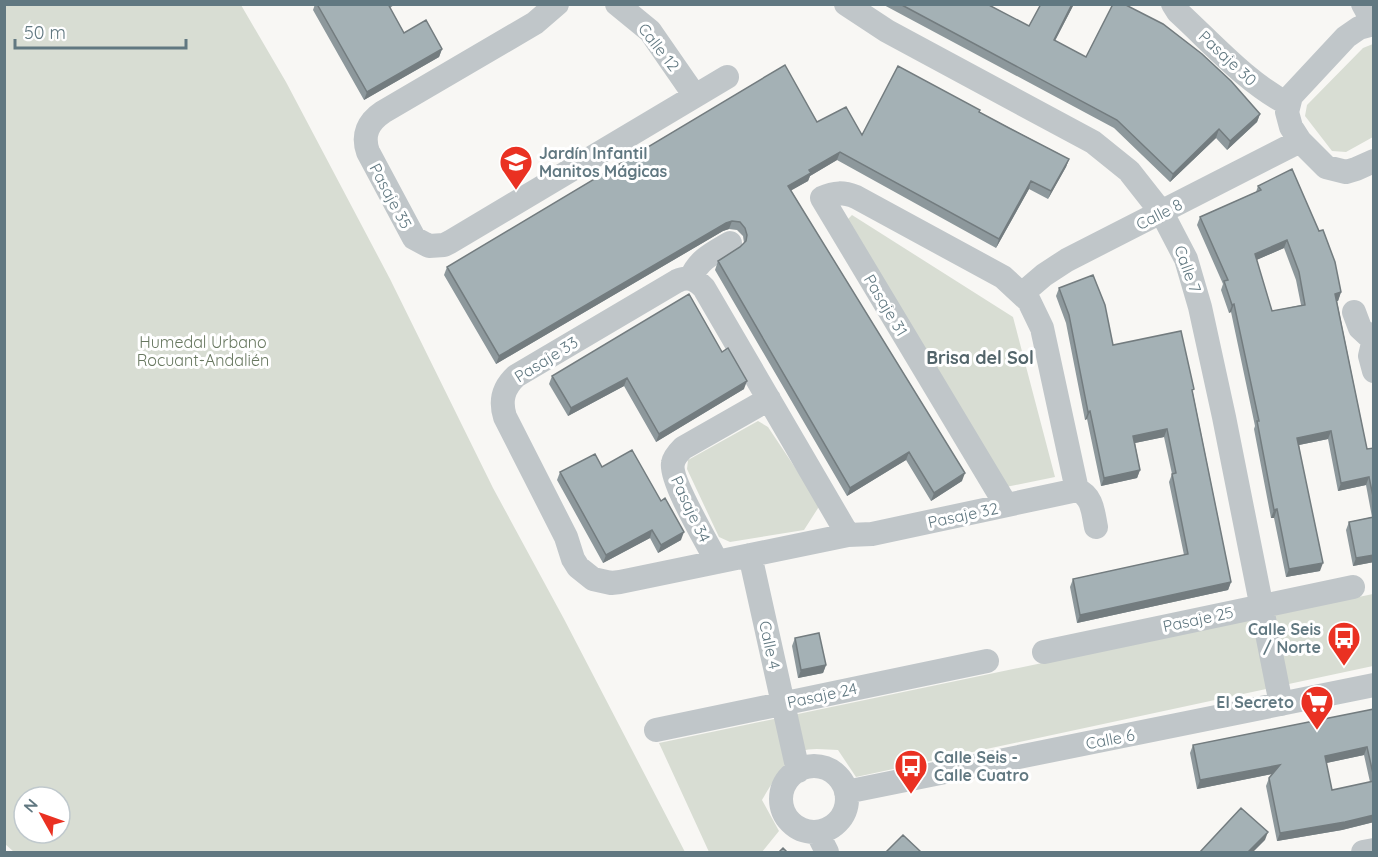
<svg xmlns="http://www.w3.org/2000/svg" width="1378" height="857" font-family="Quicksand,sans-serif">
<style>
.green{fill:#d8ddd3;fill-rule:evenodd}
.lines{fill:none;stroke-linecap:round;stroke-linejoin:round}
.minor{stroke:#c0c6c9;stroke-width:24}
.wall{fill:#8d989c;fill-rule:evenodd}
.shaded-wall{fill:#737c7f}
.building{fill:#a4b1b5;stroke:#737c7f;stroke-width:1.5;fill-rule:evenodd}
.labels{text-anchor:middle;stroke-width:6;stroke-linejoin:round;paint-order:stroke}
.street-label{font-size:16px;fill:#617881;stroke:#fff}
.poi-label{font-size:16px;font-weight:bold;fill:#617881;stroke:#fff;text-anchor:start}
.park-label{font-size:16px;fill:#687860;stroke:#fff}
.neighbourhood-label{font-size:18px;font-weight:bold;fill:#53656b;stroke:#fff}
</style>
<rect width="100%" height="100%" fill="#f8f7f4"/>
<path class="green" d="M5 4 241 5 286 82 390 279 493 488 564 619 685 852H14L5 844ZM24 797H60V833H24Z
M1373 44V137L1346 152 1332 151 1305 116 1307 105 1363 48Z
M852 215 1013 317 1055 477 1006 487 845 222Z
M758 421 768 427 820 505 804 530 730 542 719 537 687 469 688 460Z
M1373 594V666L856 777 838 750C826 750 811 747 800 752 787 757 769 788 762 800L779 831 762 852H709L659 743Z"/>
<g class="lines">
<path class="minor" d="M557 4 535 23 383 112C368 122 362 135 368 152L414 238 429 246 444 245 450 242 727 77
M617 4 650 31 695 96
M846 4 887 31 1093 142 1129 171 1162 213 1186 259 1200 307 1224 417 1281 704
M1173 4 1178 12C1213 44 1246 82 1288 104
M1363 4 1374 24
M1374 24 1359 28 1346 37 1291 96 1287 112 1291 127 1300 141 1326 167 1346 172 1356 169 1374 161
M691 278C698 260 713 253 730 243
M1023 293 1044 275 1067 260 1300 141
M1354 312 1360 328 1373 340
M1374 339 1370 356 1374 371
M1006 505 822 198C835 192 843 192 856 197L1003 277 1029 301 1042 328 1077 490C1093 496 1093 513 1096 527
M848 535 704 288C696 279 688 276 677 281L516 376C503 388 500 401 505 417L566 537 573 559 578 567 593 579 611 583 620 582 848 535 872 534 1077 490
M750 555 798 771
M717 562C708 544 669 479 673 463 674 457 679 452 683 448L769 399
M1044 652 1353 587
M656 730 987 661
M781 799a33 33 0 1 1 66 0a33 33 0 1 1-66 0Z
M846 792 1374 685
M817 832 827 852
M1363 852 1374 850"/>
</g>
<path class="wall" d="M315 4H395L390 8 404 33 442 49 439 57 364 100 313 10Z
M882 4H987L1029 26 1074 4 1055 41 1086 57 1260 114 1257 122 1227 150 1216 138 1170 182 1114 128Z
M979 112 1069 159 1066 167 1048 199 1029 189 996 248 837 160 810 176 808 181 791 190 962 481 931 501 906 460 847 496 715 270 718 261 740 247 744 243 743 236 737 230 729 229 723 231 496 364 444 275 447 267 817 122 862 135Z
M1258 186 1341 292 1338 301H1337L1367 449 1374 448V562L1353 566 1346 530 1349 522 1372 517 1366 485 1338 491 1328 439 1299 445 1320 571 1286 577 1274 518H1271L1254 429 1255 426 1231 312 1229 313 1221 290 1223 284 1197 225 1200 217 1256 192ZM1284 248 1296 280 1301 305 1272 311 1256 260Z
M1059 288 1113 345 1193 393 1231 582 1228 590 1077 623 1070 587 1073 579 1184 555 1169 482 1172 474 1164 437 1135 443 1140 470 1137 478 1101 486 1087 419 1085 420 1066 323 1056 296Z
M722 352 744 389 656 442 624 386 568 416 549 384 552 376Z
M602 467 681 540 658 553 650 538 603 563 557 480 560 472Z
M795 638 826 665 823 673 798 678 792 646Z
M1374 709V822L1342 830 1277 841 1266 786 1269 778 1272 774 1197 789 1190 753 1193 745ZM1364 755 1370 782 1332 790 1326 763Z"/>
<path class="shaded-wall" d="M1072 4H1074L1051 48 1054 40Z
M442 49 439 57 364 100 367 92Z
M1260 114 1257 122 1227 150 1230 141Z
M1219 129 1216 138 1170 182 1173 174Z
M840 152 837 160 810 176 808 181 785 194 788 186 809 170Z
M1069 159 1066 167 1048 199 1051 191Z
M1031 181 1029 189 996 248 999 239Z
M732 221 729 229 723 231 496 364 499 356 726 223Z
M1287 240 1284 248 1252 262 1255 254Z
M1341 292 1338 301 1332 302 1335 294Z
M1234 304 1231 312 1229 313 1232 305Z
M627 378 624 386 568 416 571 408Z
M747 381 744 389 656 442 659 434Z
M1090 411 1087 419 1085 420 1088 412Z
M1167 429 1164 437 1130 444 1133 436Z
M1331 431 1328 439 1294 446 1297 438Z
M909 452 906 460 847 496 850 488Z
M1140 470 1137 478 1101 486 1104 478Z
M965 473 962 481 931 501 934 493Z
M1369 477 1366 485 1338 491 1341 483Z
M1277 509 1274 518H1271L1274 510Z
M652 530 650 538 603 563 606 555Z
M684 532 681 540 658 553 661 545Z
M1374 555V562L1353 566 1356 558Z
M1323 563 1320 571 1286 577 1289 569Z
M1231 582 1228 590 1077 623 1080 615Z
M826 665 823 673 798 678 801 670Z
M1367 747 1364 755 1322 764 1325 756Z
M1280 765 1277 773 1197 789 1200 780Z
M1374 815V822L1342 830 1277 841 1280 833Z
M1268 832 1265 840 1253 852H1248Z"/>
<path class="building" d="M317 4H388L404 33 426 20 442 49 367 92Z
M900 4H987L1029 26 1041 4H1072L1054 40 1086 57 1113 4H1124L1163 24 1202 54 1231 81 1260 114 1230 141 1219 129 1173 174 1117 120Z
M785 65 817 122 846 107 862 135 898 66 980 110 979 112 1009 128 1069 159 1051 191 1031 181 999 239 840 152 809 170 811 173 788 186 965 473 934 493 909 452 850 488 718 261 740 247 746 241 747 235 745 228 740 222 732 221 726 223 499 356 447 267Z
M1292 169 1319 231 1323 230 1335 262 1341 292 1335 294 1367 449 1374 448V501L1369 477 1341 483 1331 431 1297 438 1323 563 1289 569 1277 509 1274 510 1257 421H1259L1234 304 1232 305 1224 281 1228 280 1200 217 1261 190 1258 186ZM1287 240 1299 272 1305 305 1272 311 1255 254Z
M1093 275 1105 305 1113 345 1181 331 1194 389 1192 390 1231 582 1080 615 1073 579 1188 554 1172 474 1176 473 1167 429 1133 436 1140 470 1104 478 1090 411 1088 412 1069 315 1059 288Z
M689 294 722 352 728 348 747 381 659 434 627 378 571 408 552 376Z
M632 450 661 501 665 498 684 532 661 545 652 530 606 555 560 472 595 454 602 467Z
M1374 517V555L1356 558 1349 522Z
M819 633 826 665 801 670 795 638Z
M1374 709V778L1367 747 1325 756 1332 790 1374 781V815L1345 822 1280 833 1269 778 1280 765 1200 780 1193 745Z
M1241 808 1268 832 1248 852H1200Z
M903 835 921 852H886Z
M783 848 787 852H779Z"/>
<defs>
<g id="school-pin" transform="scale(1.725)"><path d="M0 17L-7.5 6A9.5 9.5 0 1 1 7.5 6Z" fill="#ea3122" stroke="#fff"/><path d="M0-5L7-2L0 1L-7-2ZM-4 1L0 2.5L4 1V4Q0 6-4 4Z" fill="#fff"/></g>
<g id="bus-pin" transform="scale(1.725)"><path d="M0 17L-7.5 6A9.5 9.5 0 1 1 7.5 6Z" fill="#ea3122" stroke="#fff"/><path d="M-5-6H5V4H4V6H2V4H-2V6H-4V4H-5ZM-3.5-4V0h7V-4ZM-3.5 1.2v1.5H-2V1.2ZM2 1.2v1.5H3.5V1.2Z" fill="#fff"/></g>
<g id="supermarket-pin" transform="scale(1.725)"><path d="M0 17L-7.5 6A9.5 9.5 0 1 1 7.5 6Z" fill="#ea3122" stroke="#fff"/><path d="M-6-5.5h2.5l.6 2H6L4.5 2H-2.5L-4.4-4H-6ZM-1.5 3.2a1.3 1.3 0 1 0 .1 0ZM3 3.2a1.3 1.3 0 1 0 .1 0Z" fill="#fff"/></g>
</defs>
<g fill-rule="evenodd">
<use href="#school-pin" x="516" y="162"/>
<use href="#bus-pin" x="1344" y="638"/>
<use href="#supermarket-pin" x="1317" y="702"/>
<use href="#bus-pin" x="911" y="766"/>
</g>
<g class="labels">
<g class="street-label">
<text transform="translate(659 47) rotate(52)" y="6">Calle 12</text>
<text transform="translate(1228 58) rotate(43)" y="6">Pasaje 30</text>
<text transform="translate(391 196) rotate(62)" y="6">Pasaje 35</text>
<text transform="translate(1159 214) rotate(-27)" y="6">Calle 8</text>
<text transform="translate(1188 269) rotate(70)" y="6">Calle 7</text>
<text transform="translate(886 305) rotate(59)" y="6">Pasaje 31</text>
<text transform="translate(546 359) rotate(-32)" y="6">Pasaje 33</text>
<text transform="translate(691 509) rotate(65)" y="6">Pasaje 34</text>
<text transform="translate(963 515) rotate(-12)" y="6">Pasaje 32</text>
<text transform="translate(1198 619) rotate(-12)" y="6">Pasaje 25</text>
<text transform="translate(770 645) rotate(78)" y="6">Calle 4</text>
<text transform="translate(822 695) rotate(-12)" y="6">Pasaje 24</text>
<text transform="translate(1110 739) rotate(-11)" y="6">Calle 6</text>
</g>
<g class="poi-label">
<text x="539" y="159">Jardín Infantil<tspan x="539" dy="18">Manitos Mágicas</tspan></text>
<text x="1321" y="635" text-anchor="end">Calle Seis<tspan x="1321" dy="18">/ Norte</tspan></text>
<text x="1294" y="708" text-anchor="end">El Secreto</text>
<text x="934" y="763">Calle Seis -<tspan x="934" dy="18">Calle Cuatro</tspan></text>
</g>
<g class="park-label">
<text x="203" y="348">Humedal Urbano<tspan x="203" dy="18">Rocuant-Andalién</tspan></text>
</g>
<g class="neighbourhood-label">
<text x="980" y="364">Brisa del Sol</text>
</g>
</g>
<rect width="1378" height="857" fill="none" stroke="#617881" stroke-width="12"/>
<g transform="translate(42 815) rotate(310)"><circle r="28" fill="#ffffff" stroke="#c0c9cd" stroke-width="1.5"/>
<path d="M0-4.5L10 22L0 15L-10 22Z" fill="#ea3122"/>
<text y="-9" font-size="16" font-weight="bold" text-anchor="middle" fill="#617881">N</text>
</g>
<path d="M15 39v9h171v-9" fill="none" stroke="#617881" stroke-width="3"/>
<text x="24" y="39" font-size="18" fill="#617881" stroke="#ffffff" stroke-width="4.5" paint-order="stroke">50 m</text>
</svg>
